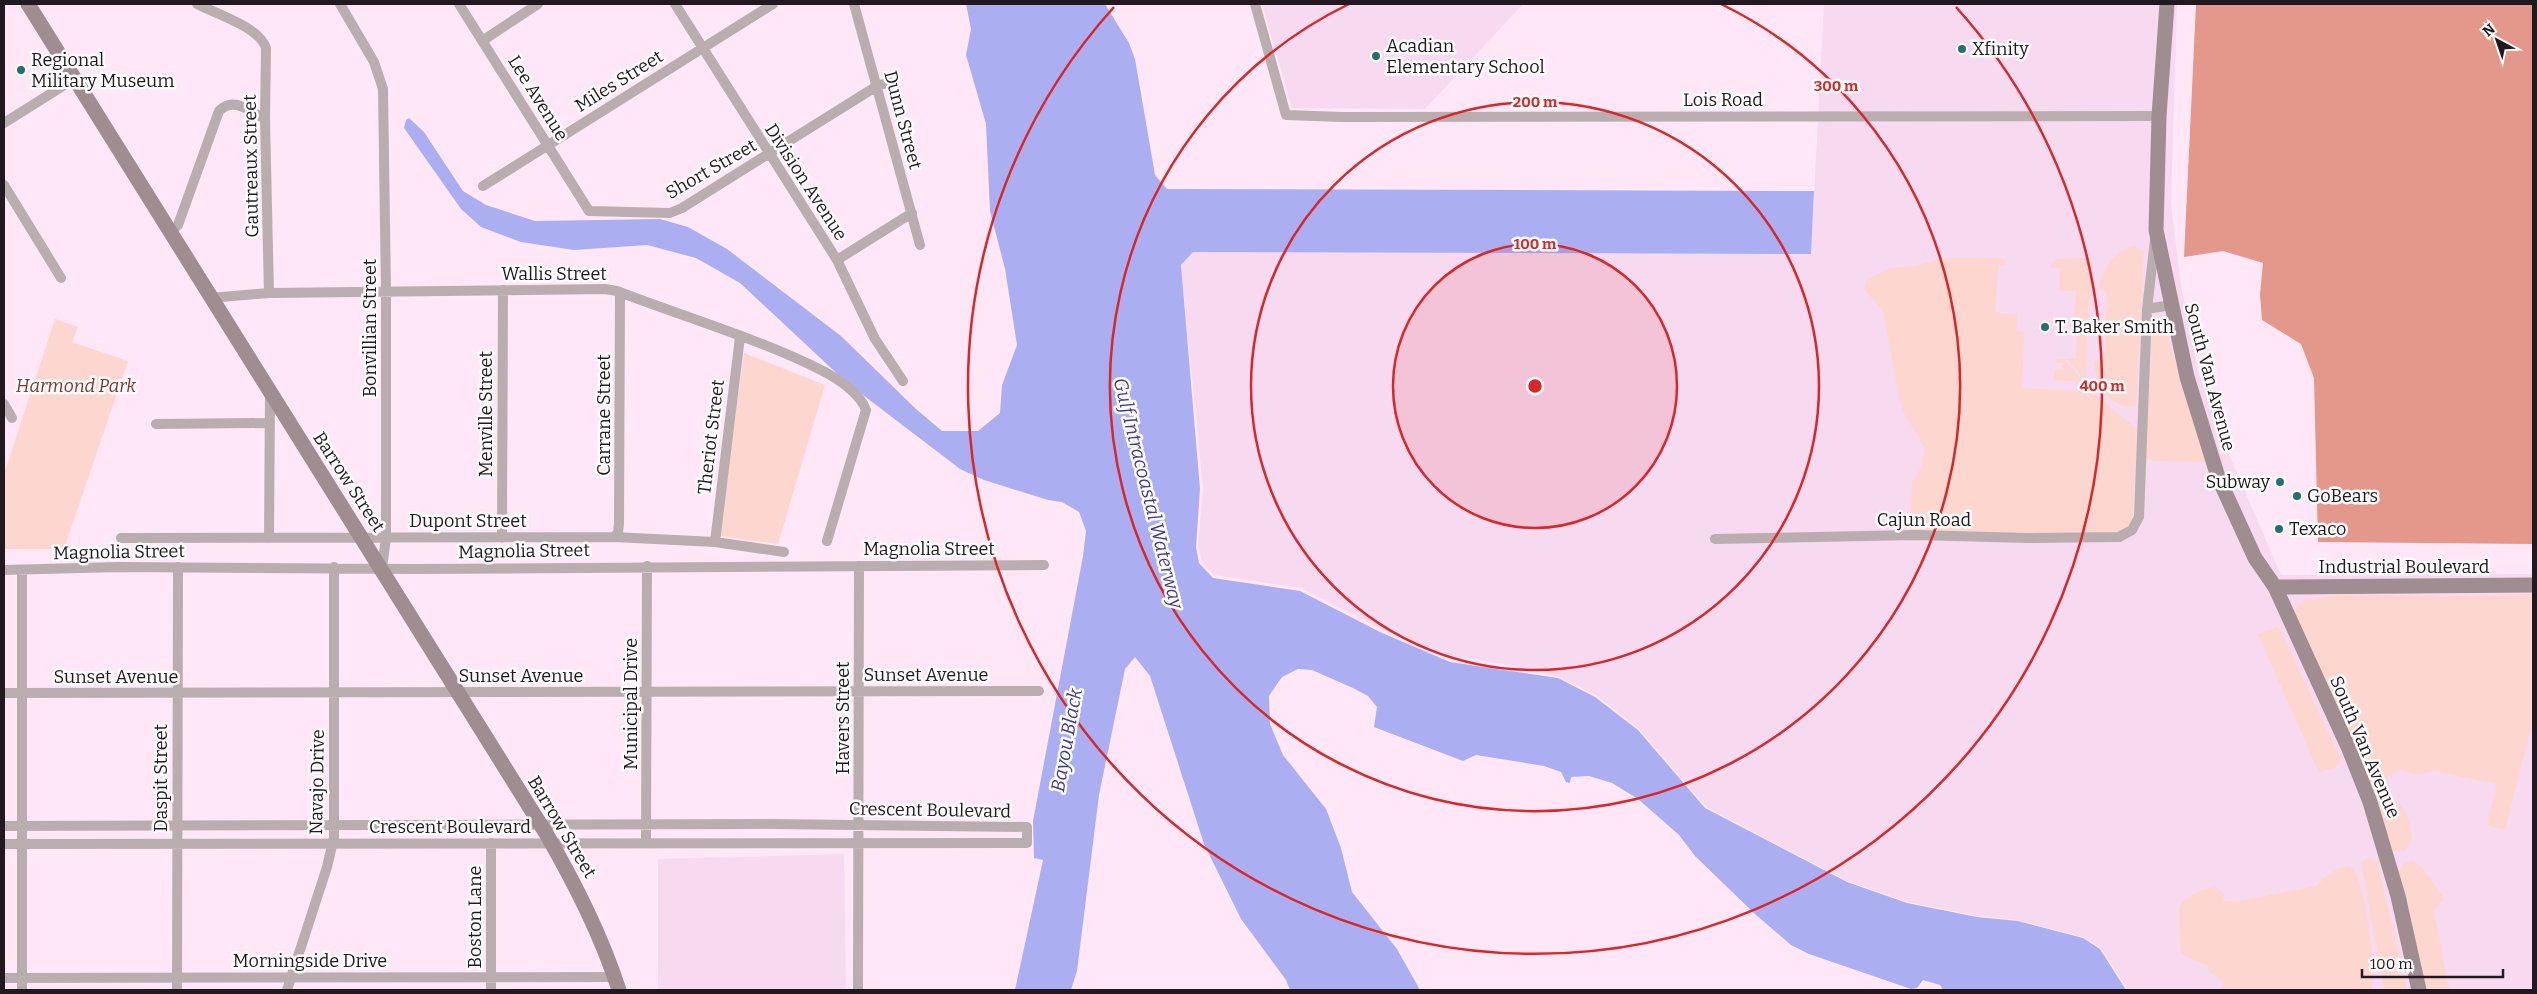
<svg xmlns="http://www.w3.org/2000/svg" width="2537" height="994" font-family="Bitter,serif">
<style>
.built{fill:#f7d9f0}
.green{fill:#fdd6cf}
.forest{fill:#e4978b}
.water{fill:#abaff2}
.lines{fill:none;stroke-linecap:round;stroke-linejoin:round}
.street{stroke:#baadb0;stroke-width:10}
.secondary{stroke:#a08d92;stroke-width:15}
.ring{fill:none;stroke:#d62828;stroke-width:2.5}
.poi-dot{fill:#246f74;stroke:#fcfcfc;stroke-width:2}
.labels{text-anchor:middle;stroke-width:5;stroke-linejoin:round;paint-order:stroke}
.poi-label{font-size:18px;fill:#21191f;stroke:#fcfcfc;text-anchor:start}
.street-label{font-size:18px;fill:#21191f;stroke:#fcfcfc}
.park-label{font-size:18px;font-style:italic;fill:#8b3028;stroke:#fcfcfc}
.water-label{font-size:19px;font-style:italic;fill:#403b89;stroke:#fcfcfc}
.centre{fill:#d62828;stroke:#fcfcfc;stroke-width:2.5}
.ring-label{font-size:15px;text-anchor:middle;font-weight:bold;fill:#d62828;stroke:#fcfcfc;stroke-width:5;stroke-linejoin:round;paint-order:stroke}
</style>
<rect width="100%" height="100%" fill="#ffe7f8"/>
<path class="built" d="M1262 4H1523L1425 109 1292 108Z
M1824 4H2177L2171 203 2180 278 2189 328 2199 374 2221 436 2281 575 2533 574V990H2128L2101 948 2083 937 2018 920 1978 916 1908 902 1847 881 1706 807 1639 729 1596 695 1558 677 1520 667 1450 655 1381 629 1301 588 1214 575 1202 562 1198 546 1203 489 1181 265 1193 252 1811 254Z
M844 854 846 990H658V859Z"/>
<path class="green" d="M2135 246 2144 251 2136 406C2112 412 2095 382 2094 362L2104 358 2106 326 2113 325 2106 324 2107 293 2099 287C2103 268 2114 250 2135 246Z
M1945 258H2002L2005 261 2004 265H1998L1995 312 2017 315 2016 331 2024 332 2022 388 2092 392 2137 429 2133 518 2129 526 2116 534 1910 533 1912 482 1922 466 1925 448 1904 413 1900 402 1883 311 1864 289 1867 280 1890 268 1916 266Z
M2085 258 2092 262C2094 267 2088 312 2087 322L2074 321 2076 291 2059 290 2060 268 2049 267 2057 259Z
M55 319 78 327 72 342 128 361 64 549H4V474Z
M2162 324 2166 330 2205 462 2155 461 2146 458 2151 343 2153 331Z
M2079 326H2087C2086 336 2087 375 2085 380L2067 359H2076L2077 330Z
M744 353 825 385 778 544 719 536Z
M2056 359H2064L2083 381H2054V370H2063V363H2056Z
M2533 594V720L2505 830 2487 825 2497 784 2434 771 2419 775 2401 770 2371 785 2295 614 2296 607 2304 601 2338 595 2480 596Z
M2277 627 2281 632 2340 758V763L2336 767 2320 772 2317 768 2258 634Z
M2379 796C2404 798 2409 817 2412 839L2406 850 2390 851 2375 797Z
M2368 858 2377 862 2407 990H2385L2383 984 2362 866 2363 861Z
M2412 861C2426 866 2434 887 2444 898L2434 911 2449 990H2424L2397 872 2405 863Z
M2349 866C2364 872 2373 954 2373 971 2374 977 2372 984 2371 990H2219L2224 983 2208 971 2209 966 2181 954 2179 908C2185 895 2203 889 2216 887L2224 894 2223 901 2234 902 2316 886C2325 877 2337 867 2349 866Z"/>
<path class="forest" d="M2196 4H2533V544L2318 542 2314 378 2301 344 2262 320 2260 294 2263 263 2223 251 2184 257Z"/>
<path class="water" d="M966 4H1105L1129 43 1135 59 1155 175 1167 189 1814 191 1811 254 1193 252 1181 265 1200 489 1196 547 1199 563 1213 578 1300 591 1380 632 1450 662 1558 678 1595 697 1638 730 1705 808 1847 882 1907 903 1977 917 2018 921 2083 938 2100 949 2126 990H1943L1940 985 1923 980 1917 988 1911 989 1809 954 1791 945 1756 915 1695 856 1679 835 1638 799 1612 783 1589 776 1571 777 1570 783 1566 782 1561 772 1544 766 1476 755 1463 761 1374 727 1377 707 1368 696 1353 688 1312 670 1298 669 1282 677 1269 696 1270 724 1283 755 1326 809 1341 848 1352 892 1397 949 1420 990H1290L1286 980 1241 919 1204 844 1150 676 1135 657 1125 669 1099 795 1077 971 1071 990H1015L1043 860 1034 858 1033 821 1083 556 1086 531 1079 512 1062 502 1048 500 984 480 960 469 846 382 740 283 696 258 647 245 574 250 521 242 481 227 461 209 404 128 406 120 409 118 424 132 463 191 486 205 535 221 660 219 688 227 727 249 841 336 916 409 942 431H978L1000 413 1002 385 1017 345 1005 269 990 211 986 124 966 55 971 29Z"/>
<g class="lines">
<path class="street" d="M197 4C217 14 259 27 266 48L265 119 269 293
M340 4 374 62 383 89 386 292V538L382 568
M459 4 589 211 670 213 682 208 877 86 890 82
M675 4 837 260 875 339 903 381
M854 4 920 245
M1255 4 1286 115 1341 117 2159 116
M482 41 538 4
M4 123 74 79
M4 185 61 278
M483 186 773 4
M169 233 178 225 219 111C234 96 249 111 265 119
M837 260 912 213
M210 298 269 293 605 289 617 291C684 317 757 338 821 370 837 378 860 393 866 410L827 541
M2147 309 2171 305
M4 404 12 418
M156 424 269 423
M614 537 618 533 619 523 620 292
M121 538 614 537 715 542 784 552
M269 538 270 393
M502 538 503 290
M1715 539 1916 535 2027 538 2119 537 2132 530 2139 517 2147 309 2155 240
M715 542 740 337
M4 570 119 567 414 569 1044 565
M4 693 1039 691
M4 826 771 824 1027 827V843L4 844
M646 842 647 566
M4 978 615 977
M22 990V570
M177 990 178 567
M287 990 327 867 334 837V567
M491 990V843
M858 990 859 566"/>
<path class="secondary" d="M28 4 547 835C576 886 601 935 619 990
M2167 4 2159 116 2156 230 2187 377 2218 477 2255 558 2275 587 2349 749 2370 802 2398 896 2419 990
M2275 587 2533 585"/>
</g>
<circle cx="1535" cy="386" r="142" fill="#d62828" fill-opacity=".12"/>
<g class="ring">
<circle cx="1535" cy="386" r="142"/>
<circle cx="1535" cy="386" r="284"/>
<path d="M1721 4A425 425 0 1 1 1349 4"/>
<path d="M1956 7A567 567 0 1 1 1114 7"/>
</g>
<g class="poi-dot">
<circle cx="1962" cy="49" r="5"/>
<circle cx="1376" cy="56" r="5"/>
<circle cx="21" cy="70" r="5"/>
<circle cx="2045" cy="327" r="5"/>
<circle cx="2280" cy="482" r="5"/>
<circle cx="2297" cy="496" r="5"/>
<circle cx="2279" cy="529" r="5"/>
</g>
<g class="labels">
<g class="poi-label">
<text x="1386" y="52">Acadian<tspan x="1386" dy="21">Elementary School</tspan></text>
<text x="1972" y="55">Xfinity</text>
<text x="31" y="66">Regional<tspan x="31" dy="21">Military Museum</tspan></text>
<text x="2055" y="333">T. Baker Smith</text>
<text x="2270" y="488" text-anchor="end">Subway</text>
<text x="2307" y="502">GoBears</text>
<text x="2289" y="535">Texaco</text>
</g>
<g class="street-label">
<text transform="translate(619 81) rotate(-32)" y="6">Miles Street</text>
<text transform="translate(538 98) rotate(58)" y="6">Lee Avenue</text>
<text x="1723" y="106">Lois Road</text>
<text transform="translate(903 120) rotate(75)" y="6">Dunn Street</text>
<text transform="translate(251 166) rotate(-91)" y="6">Gautreaux Street</text>
<text transform="translate(711 169) rotate(-30)" y="6">Short Street</text>
<text transform="translate(806 182) rotate(57)" y="6">Division Avenue</text>
<text x="554" y="280">Wallis Street</text>
<text transform="translate(370 328) rotate(-90)" y="6">Bonvillian Street</text>
<text transform="translate(2210 377) rotate(75)" y="6">South Van Avenue</text>
<text transform="translate(486 414) rotate(-90)" y="6">Menville Street</text>
<text transform="translate(604 415) rotate(-90)" y="6">Carrane Street</text>
<text transform="translate(711 437) rotate(-83)" y="6">Theriot Street</text>
<text transform="translate(349 482) rotate(57)" y="6">Barrow Street</text>
<text x="1924" y="526">Cajun Road</text>
<text x="468" y="527">Dupont Street</text>
<text x="929" y="555">Magnolia Street</text>
<text transform="translate(524 551) rotate(-1)" y="6">Magnolia Street</text>
<text transform="translate(119 552) rotate(-1)" y="6">Magnolia Street</text>
<text x="2404" y="573">Industrial Boulevard</text>
<text x="926" y="681">Sunset Avenue</text>
<text x="521" y="682">Sunset Avenue</text>
<text x="116" y="683">Sunset Avenue</text>
<text transform="translate(631 704) rotate(-90)" y="6">Municipal Drive</text>
<text transform="translate(843 718) rotate(-90)" y="6">Havers Street</text>
<text transform="translate(2365 747) rotate(67)" y="6">South Van Avenue</text>
<text transform="translate(161 778) rotate(-90)" y="6">Daspit Street</text>
<text transform="translate(317 782) rotate(-89)" y="6">Navajo Drive</text>
<text transform="translate(930 810) rotate(1)" y="6">Crescent Boulevard</text>
<text x="450" y="833">Crescent Boulevard</text>
<text transform="translate(562 827) rotate(59)" y="6">Barrow Street</text>
<text transform="translate(475 917) rotate(-90)" y="6">Boston Lane</text>
<text x="310" y="967">Morningside Drive</text>
</g>
<g class="park-label">
<text x="76" y="392">Harmond Park</text>
</g>
<g class="water-label">
<text transform="translate(1149 493) rotate(76)" y="7">Gulf Intracoastal Waterway</text>
<text transform="translate(1066 740) rotate(-80)" y="7">Bayou Black</text>
</g>
</g>
<circle cx="1535" cy="386" r="8" class="centre"/>
<g class="ring-label">
<text x="1836" y="91">300 m</text>
<text x="1535" y="107">200 m</text>
<text x="1535" y="249">100 m</text>
<text x="2102" y="391">400 m</text>
</g>
<rect width="2537" height="994" fill="none" stroke="#21191f" stroke-width="10"/>
<g transform="translate(2497 40) rotate(320)" stroke="#fcfcfc" stroke-width="4" paint-order="stroke">
<path d="M0-4L9 19L0 12L-9 19Z" fill="#21191f"/>
<text y="-8" font-size="14" font-weight="bold" text-anchor="middle" fill="#21191f">N</text>
</g>
<path d="M2362 969v8h141v-8" fill="none" stroke="#21191f" stroke-width="2.5"/>
<text x="2370" y="969" font-size="15" fill="#21191f" stroke="#fcfcfc" stroke-width="4" paint-order="stroke">100 m</text>
</svg>
